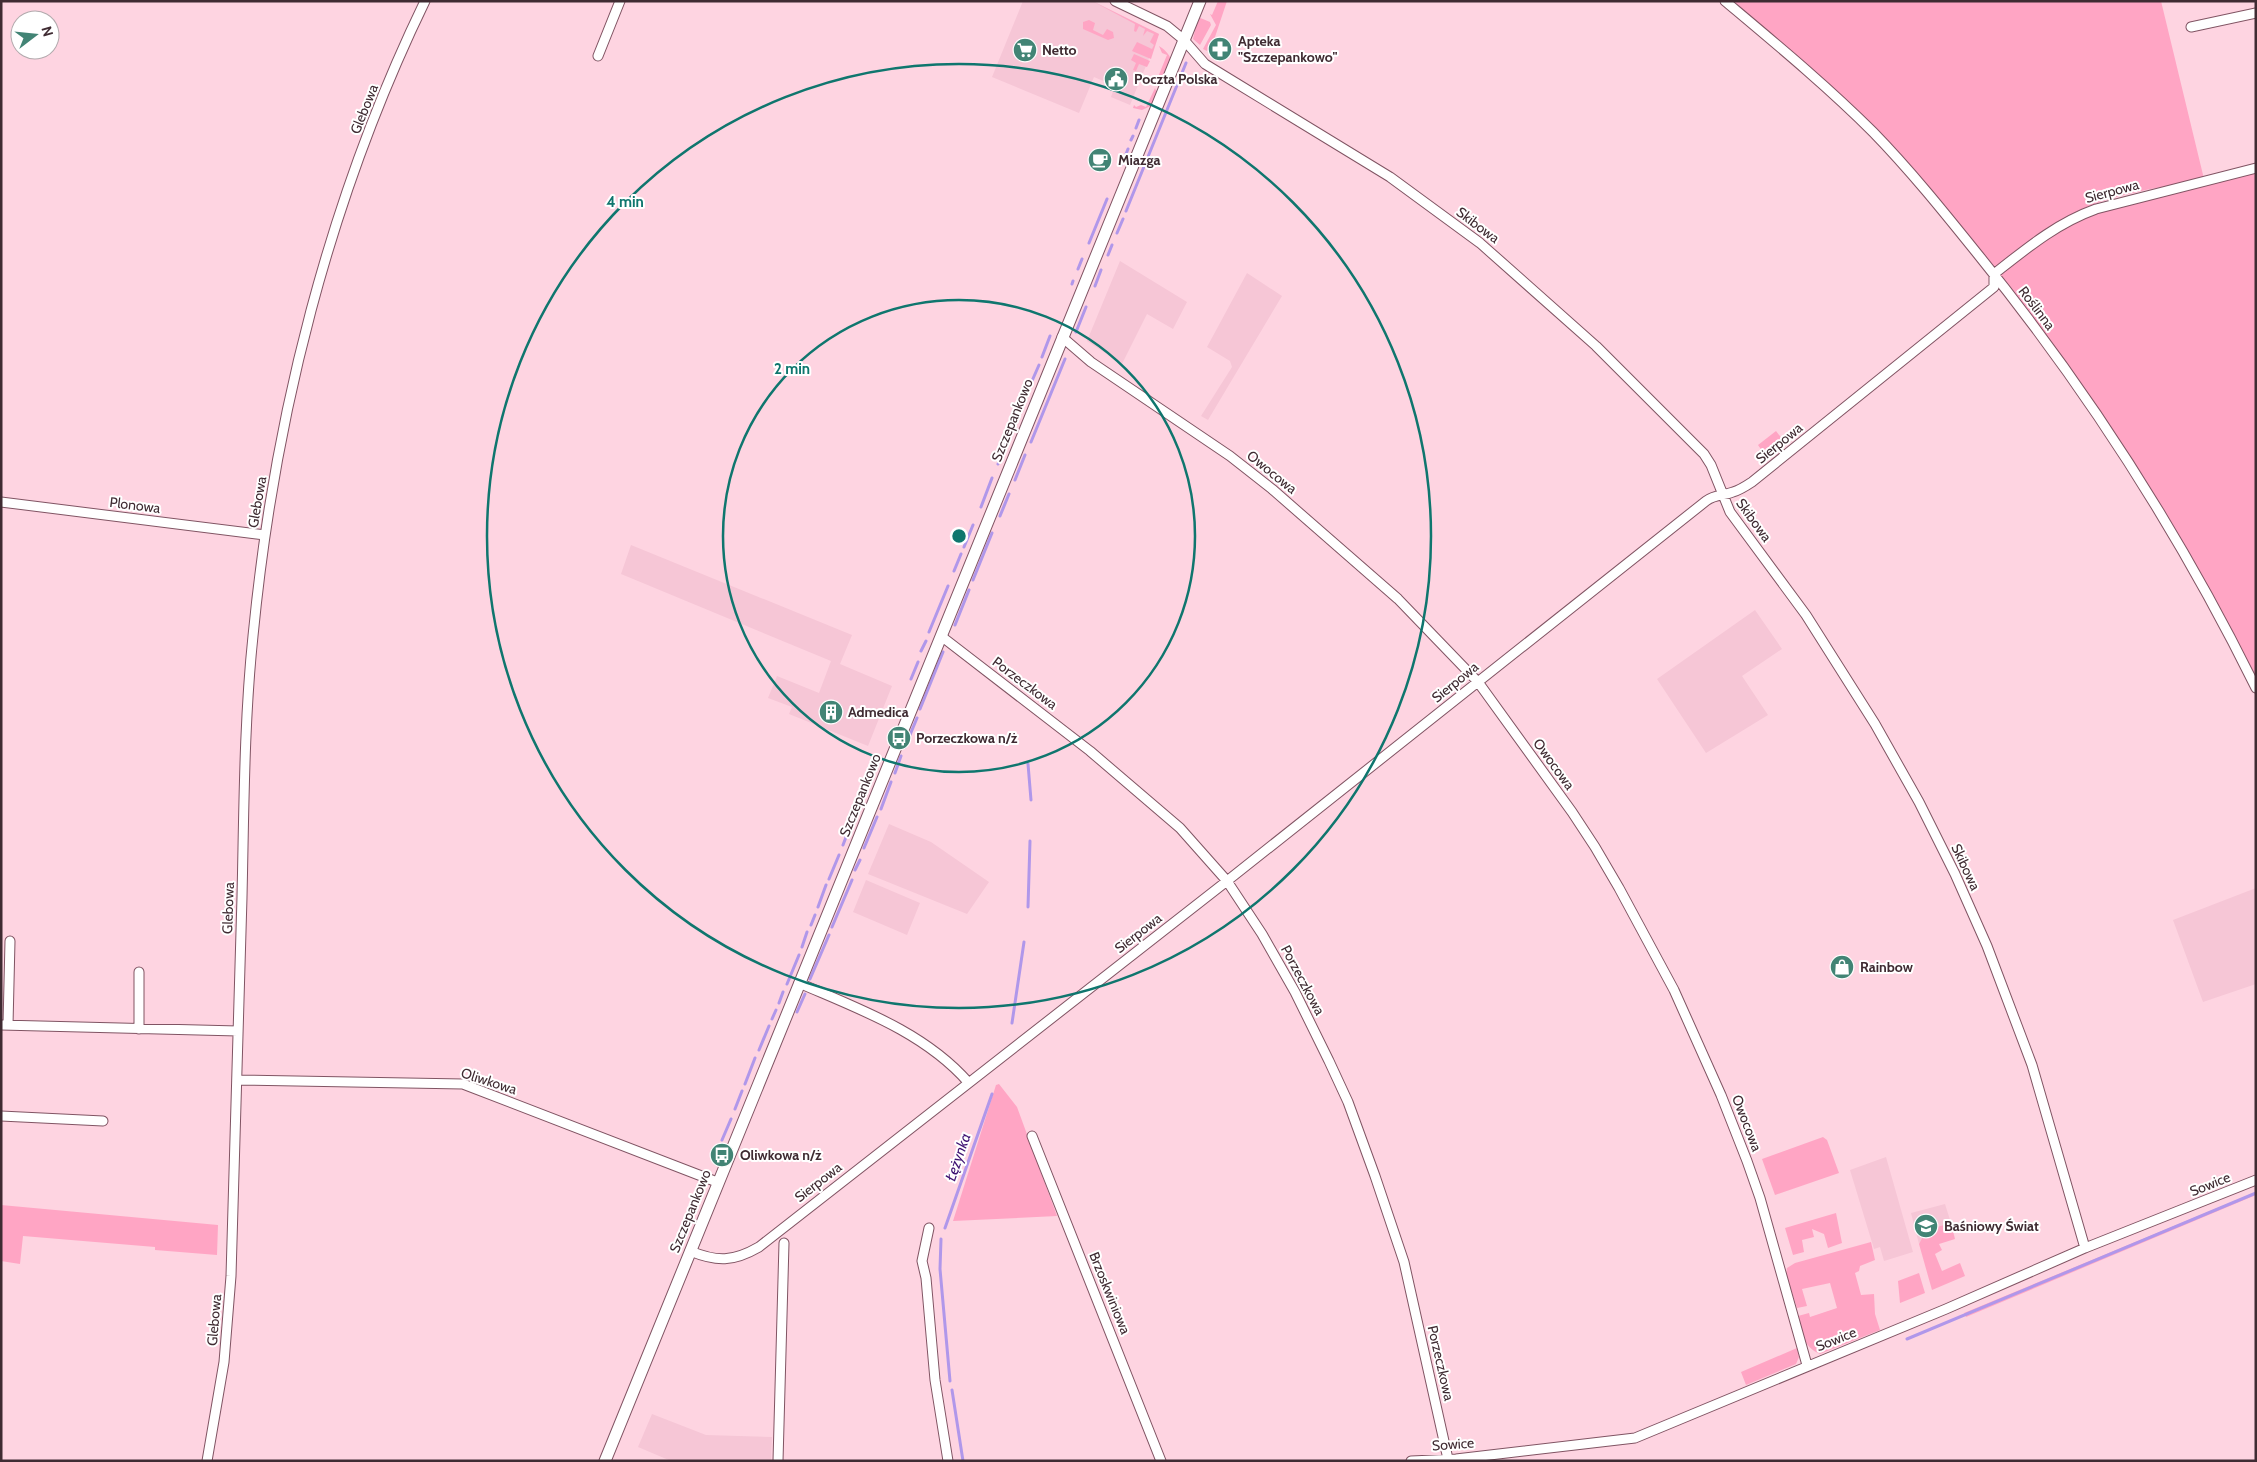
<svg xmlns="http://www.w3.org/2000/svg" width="2257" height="1462" font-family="Cabin,sans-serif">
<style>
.built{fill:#f6c6d6}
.green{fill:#ffa5c4}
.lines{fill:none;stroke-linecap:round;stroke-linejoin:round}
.stream{stroke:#b097ea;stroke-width:3}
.minor-casing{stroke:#805463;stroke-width:11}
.tertiary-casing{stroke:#805463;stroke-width:13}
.minor{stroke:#fff;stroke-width:9}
.tertiary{stroke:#fff;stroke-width:11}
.ring{fill:none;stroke:#0f766e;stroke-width:2.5}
.labels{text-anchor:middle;stroke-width:4;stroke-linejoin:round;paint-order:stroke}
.poi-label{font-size:14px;font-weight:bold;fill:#3f2b32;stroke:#fff;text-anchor:start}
.street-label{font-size:14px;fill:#3f2b32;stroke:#fff}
.water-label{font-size:15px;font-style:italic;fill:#3e1272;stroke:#fff}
.centre{fill:#0f766e;stroke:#fff;stroke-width:2.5}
.ring-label{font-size:15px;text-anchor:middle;font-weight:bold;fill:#0f766e;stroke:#fff;stroke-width:4;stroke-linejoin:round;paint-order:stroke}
</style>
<rect width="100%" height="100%" fill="#fed4e1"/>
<path class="built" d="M1023 1H1093L1159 34 1130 105 1111 97 1115 86 1094 77 1079 113 992 77Z
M1120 261 1187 302 1173 329 1147 314 1122 364 1087 341Z
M1247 273 1282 296 1208 420 1201 416 1232 367 1230 361 1207 347Z
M631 545 852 635 840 664 892 686 868 746 789 714 792 707 768 698 777 676 819 693 831 661 621 574Z
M1755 610 1782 649 1742 676 1768 715 1706 753 1657 679Z
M889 824 931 842 989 882 967 914 868 874Z
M866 880 920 903 907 935 853 912Z
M2256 888V984L2203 1002 2173 920Z
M1886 1157 1913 1252 1884 1261 1880 1247 1874 1249 1850 1170Z
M1945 1204 1951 1223 1926 1230 1919 1244 1911 1213Z
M652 1414 706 1435 772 1437 771 1461H671L638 1447Z"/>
<path class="green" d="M1218 1H1227L1215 37 1207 51 1203 49 1216 25 1210 14 1212 15Z
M1733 1H2161L2204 179C2160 188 2111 193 2070 215 2043 229 2019 250 1995 268L1905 160 1853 106Z
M1094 2 1159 34 1151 59 1132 51 1137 42 1152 49 1154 45 1150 42 1154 34 1147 31 1143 36 1145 29 1139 26 1136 32 1134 31 1135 24Z
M1198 17 1210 22 1211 25 1200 45 1193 39Z
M1089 20 1095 23 1093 30 1103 35 1107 29 1113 32 1114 38 1108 40 1083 29V22Z
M1159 46C1164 49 1169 54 1171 59L1164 78 1160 81 1158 77 1167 55 1162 53Z
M1134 54 1150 61 1147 67 1139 64 1136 71 1133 70 1136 63 1131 60Z
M1155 88 1157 93 1153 105 1142 110 1133 108 1134 105 1136 107 1141 105 1146 107Z
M2256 171V680L2201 577 1998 274 2045 238 2074 221 2108 208 2206 186Z
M1776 431 1783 440 1765 455 1758 445Z
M999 1084 1017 1107 1057 1216 953 1221 996 1085Z
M1823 1137 1827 1140 1839 1173 1775 1195 1762 1159Z
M2256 1192V1195L1966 1317 1964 1313Z
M1 1205 218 1225 217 1255 155 1250V1247L23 1236 20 1264 1 1261Z
M1836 1213 1842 1243 1828 1248 1824 1234 1812 1229 1814 1237 1802 1240 1804 1252 1793 1255 1785 1228Z
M1951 1223 1955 1239 1939 1244 1942 1250 1935 1254 1942 1271 1960 1263 1965 1276 1932 1290 1919 1244 1926 1230Z
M1871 1242 1875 1260 1860 1266 1859 1271 1855 1273 1861 1295 1874 1294 1875 1314 1880 1330 1820 1354C1803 1347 1802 1333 1798 1316L1809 1313 1810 1317 1837 1308 1830 1283 1802 1289 1807 1306 1797 1308 1786 1274 1787 1268 1795 1263Z
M1919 1273 1925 1293 1900 1303 1898 1281Z
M1797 1348 1799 1357 1796 1364 1746 1385 1741 1372Z"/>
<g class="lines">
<path class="stream" d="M1136 128 1139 120
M1131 140 1133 136
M1122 164 1128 149
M1126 211 1186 63
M1117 233 1123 219
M1089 243 1107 199
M1108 255 1112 245
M1078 269 1082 259
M1072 284 1073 281
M1095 286 1101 270
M1076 332 1086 307
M1042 357 1050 336
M1021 406 1039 365
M1031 442 1065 359
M998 464 1015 421
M1015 480 1025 455
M981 507 992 478
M1000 516 1009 494
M964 547 973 525
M954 571 961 554
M973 580 992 533
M955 625 969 590
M929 632 948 586
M921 651 926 641
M911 679 918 662
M920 709 943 652
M905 747 917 718
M1028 764 1031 800
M895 773 901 756
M858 805 877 761
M881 809 891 782
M843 845 851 824
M864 848 877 817
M855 870 860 860
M829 879 839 855
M818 907 826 885
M1028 907 1030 841
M811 925 815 915
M832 927 852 880
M802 947 807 932
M810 979 829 935
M787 984 799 955
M779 1003 783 992
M797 1012 805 994
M772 1019 776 1010
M1012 1023 1024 942
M759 1050 769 1026
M745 1084 755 1058
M735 1109 742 1091
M722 1140 731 1119
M945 1228 992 1094
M941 1239 940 1269 950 1381
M1907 1339 2256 1193
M952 1390 963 1461"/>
<g class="minor-casing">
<path id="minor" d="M1115 1 1167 26 1184 40 1205 64 1390 177 1480 243 1596 346 1704 454 1711 465 1730 512 1806 615 1875 724 1919 802 1955 874 1987 946 2032 1065 2085 1248
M1725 1C1775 43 1827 86 1873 132 1910 170 1943 211 1976 252 2085 386 2179 532 2256 688
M2191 27 2256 13
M598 56 620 1
M1062 337 1091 362 1230 456 1272 489 1398 599 1478 682 1572 812 1595 847 1619 888 1674 990 1721 1095 1747 1161 1760 1198 1807 1365
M1 502 265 535
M941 636 1090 751 1180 828 1227 881 1262 934 1295 992 1329 1061 1348 1102 1375 1176 1404 1262 1448 1459
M799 983C859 1009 924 1032 968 1082
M1 1025 238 1031
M8 1025 10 941
M139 1029V972
M237 1080 463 1084 717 1182
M1 1116 103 1121
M1032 1136 1161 1461
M929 1228 922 1261 926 1278 935 1380 948 1461
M690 1251C717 1262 733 1262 759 1247L1227 881 1706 501C1715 494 1723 496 1733 492 1740 490 1746 486 1752 482L1994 287V274C2027 248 2057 223 2096 209L2256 168
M207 1461 224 1362 231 1276C235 1150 238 1023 242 897 244 810 244 722 253 636 274 418 329 199 425 1
M778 1461 784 1243
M1411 1461 1456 1459 1635 1438 1946 1309 2085 1248 2256 1180"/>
</g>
<g class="tertiary-casing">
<path id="tertiary" d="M605 1461 1200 1"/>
</g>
<use href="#minor" class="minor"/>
<use href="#tertiary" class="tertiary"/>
</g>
<g class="ring">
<circle cx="959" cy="536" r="236"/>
<circle cx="959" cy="536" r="472"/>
</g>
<defs>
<g id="pharmacy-disc" transform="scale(1.25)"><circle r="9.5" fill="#428475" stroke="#fff"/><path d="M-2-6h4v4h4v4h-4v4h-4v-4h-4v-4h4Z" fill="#fff"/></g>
<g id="supermarket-disc" transform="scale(1.25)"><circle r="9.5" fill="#428475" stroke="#fff"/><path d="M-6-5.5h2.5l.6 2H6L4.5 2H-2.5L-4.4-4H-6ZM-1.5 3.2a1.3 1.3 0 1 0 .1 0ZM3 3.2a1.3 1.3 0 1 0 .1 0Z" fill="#fff"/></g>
<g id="civic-disc" transform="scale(1.25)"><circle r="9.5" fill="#428475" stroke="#fff"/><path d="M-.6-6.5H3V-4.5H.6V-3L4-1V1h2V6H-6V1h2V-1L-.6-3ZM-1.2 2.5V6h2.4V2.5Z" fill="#fff"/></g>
<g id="cafe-disc" transform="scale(1.25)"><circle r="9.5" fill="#428475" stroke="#fff"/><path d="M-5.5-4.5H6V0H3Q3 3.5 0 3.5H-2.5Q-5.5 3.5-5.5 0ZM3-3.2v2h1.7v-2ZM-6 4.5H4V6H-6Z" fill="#fff"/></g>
<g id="building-disc" transform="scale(1.25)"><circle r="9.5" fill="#428475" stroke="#fff"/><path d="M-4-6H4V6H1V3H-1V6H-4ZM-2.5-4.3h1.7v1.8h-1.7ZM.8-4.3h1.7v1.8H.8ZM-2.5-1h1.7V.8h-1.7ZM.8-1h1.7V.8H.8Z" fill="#fff"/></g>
<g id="bus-disc" transform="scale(1.25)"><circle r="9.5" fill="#428475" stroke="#fff"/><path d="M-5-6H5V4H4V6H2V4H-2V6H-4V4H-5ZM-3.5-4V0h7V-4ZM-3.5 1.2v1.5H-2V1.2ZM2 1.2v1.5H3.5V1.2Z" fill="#fff"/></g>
<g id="shop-disc" transform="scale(1.25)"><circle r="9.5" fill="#428475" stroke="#fff"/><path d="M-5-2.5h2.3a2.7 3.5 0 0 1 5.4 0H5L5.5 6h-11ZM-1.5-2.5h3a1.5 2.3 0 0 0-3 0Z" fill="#fff"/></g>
<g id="school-disc" transform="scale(1.25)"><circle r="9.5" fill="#428475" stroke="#fff"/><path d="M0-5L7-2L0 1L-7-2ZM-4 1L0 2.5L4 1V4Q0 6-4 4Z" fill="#fff"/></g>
</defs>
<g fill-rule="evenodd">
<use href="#pharmacy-disc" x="1220" y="49"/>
<use href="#supermarket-disc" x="1025" y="50"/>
<use href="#civic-disc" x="1116" y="79"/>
<use href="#cafe-disc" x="1100" y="160"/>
<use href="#building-disc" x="831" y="712"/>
<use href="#bus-disc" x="899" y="738"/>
<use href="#shop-disc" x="1842" y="967"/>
<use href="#bus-disc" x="722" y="1155"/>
<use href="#school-disc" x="1926" y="1226"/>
</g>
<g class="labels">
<g class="poi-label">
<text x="1238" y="46">Apteka<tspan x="1238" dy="16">"Szczepankowo"</tspan></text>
<text x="1042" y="55">Netto</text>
<text x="1134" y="84">Poczta Polska</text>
<text x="1118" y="165">Miazga</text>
<text x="848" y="717">Admedica</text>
<text x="916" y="743">Porzeczkowa n/ż</text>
<text x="1860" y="972">Rainbow</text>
<text x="740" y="1160">Oliwkowa n/ż</text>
<text x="1944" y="1231">Baśniowy Świat</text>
</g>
<g class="street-label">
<text transform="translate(364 109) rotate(-68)" y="5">Glebowa</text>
<text transform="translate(2112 191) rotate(-15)" y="5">Sierpowa</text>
<text transform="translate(1478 225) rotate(37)" y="5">Skibowa</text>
<text transform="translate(2037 308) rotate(53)" y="5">Roślinna</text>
<text transform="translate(1012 420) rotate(-68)" y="5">Szczepankowo</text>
<text transform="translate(1779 443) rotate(-39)" y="5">Sierpowa</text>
<text transform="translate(1272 472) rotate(39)" y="5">Owocowa</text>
<text transform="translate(257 502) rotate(-80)" y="5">Glebowa</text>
<text transform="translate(135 505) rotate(7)" y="5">Plonowa</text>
<text transform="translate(1754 520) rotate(54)" y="5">Skibowa</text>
<text transform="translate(1455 682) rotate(-39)" y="5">Sierpowa</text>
<text transform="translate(1025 683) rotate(37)" y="5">Porzeczkowa</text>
<text transform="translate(1554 764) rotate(54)" y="5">Owocowa</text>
<text transform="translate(860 795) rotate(-68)" y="5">Szczepankowo</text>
<text transform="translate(1966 867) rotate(65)" y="5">Skibowa</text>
<text transform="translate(228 908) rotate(-88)" y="5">Glebowa</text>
<text transform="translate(1138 933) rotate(-38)" y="5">Sierpowa</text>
<text transform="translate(1303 980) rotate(62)" y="5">Porzeczkowa</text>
<text transform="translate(489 1081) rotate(18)" y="5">Oliwkowa</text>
<text transform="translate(1747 1123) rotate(69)" y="5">Owocowa</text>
<text transform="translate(818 1182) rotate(-38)" y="5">Sierpowa</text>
<text transform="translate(2210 1184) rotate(-22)" y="5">Sowice</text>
<text transform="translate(690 1211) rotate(-68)" y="5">Szczepankowo</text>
<text transform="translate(1110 1293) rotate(68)" y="5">Brzoskwiniowa</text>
<text transform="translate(214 1320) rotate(-85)" y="5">Glebowa</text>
<text transform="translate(1836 1339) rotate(-22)" y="5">Sowice</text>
<text transform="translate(1441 1363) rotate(77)" y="5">Porzeczkowa</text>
<text transform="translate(1453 1444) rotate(-4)" y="5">Sowice</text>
</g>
<g class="water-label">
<text transform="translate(958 1157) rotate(-71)" y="5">Łężynka</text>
</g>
</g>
<circle cx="959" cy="536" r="8" class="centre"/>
<g class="ring-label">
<text x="625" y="207">4 min</text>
<text x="792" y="374">2 min</text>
</g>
<rect width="2257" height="1462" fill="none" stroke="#3f2b32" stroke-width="5"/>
<g transform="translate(35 35) rotate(74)"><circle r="24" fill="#ffffff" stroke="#b2aaad"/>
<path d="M0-4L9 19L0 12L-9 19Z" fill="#428475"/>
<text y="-8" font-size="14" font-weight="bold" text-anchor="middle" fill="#3f2b32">N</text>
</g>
</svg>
